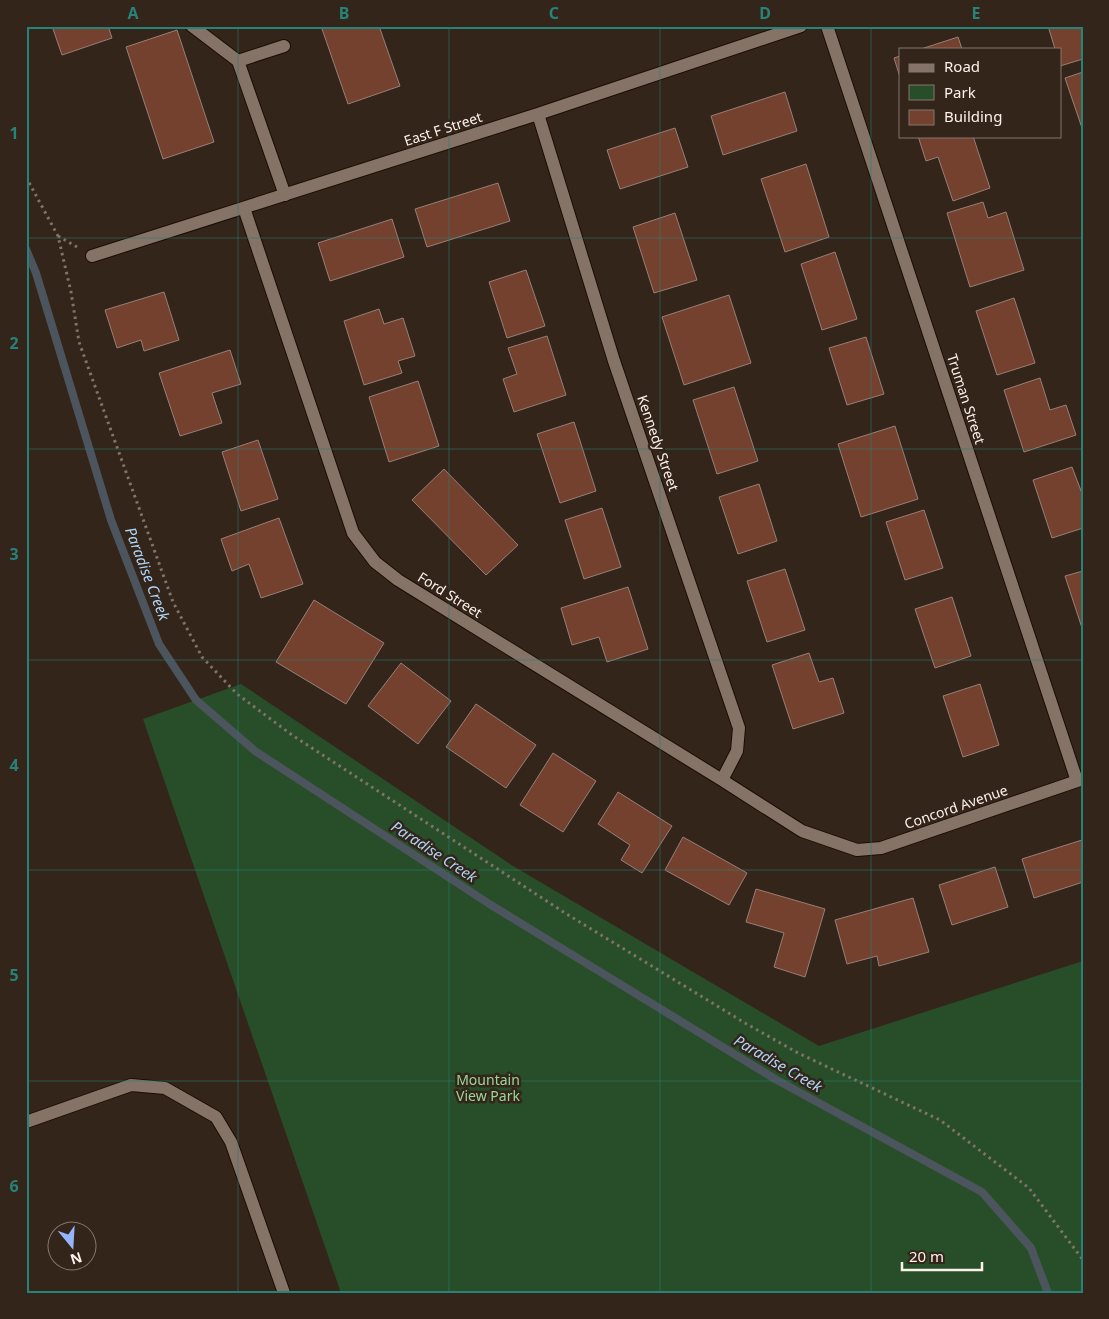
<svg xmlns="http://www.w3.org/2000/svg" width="1109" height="1319" font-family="'Noto Sans',sans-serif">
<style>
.green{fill:#284e29}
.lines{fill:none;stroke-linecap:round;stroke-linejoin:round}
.stream{stroke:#4c545e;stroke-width:8}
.building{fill:#75412f;stroke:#967f78}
.lane-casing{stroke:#1b0d05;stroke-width:14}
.street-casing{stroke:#1b0d05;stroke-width:14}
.path{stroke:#80736a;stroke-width:3;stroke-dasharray:2.5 4;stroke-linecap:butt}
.lane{stroke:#857367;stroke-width:12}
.street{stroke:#857367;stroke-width:12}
.grid{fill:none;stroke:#27827a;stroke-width:1;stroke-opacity:0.55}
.labels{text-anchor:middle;stroke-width:5;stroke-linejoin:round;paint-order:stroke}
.street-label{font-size:14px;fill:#fcf1eb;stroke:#34251a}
.park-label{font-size:14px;fill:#98d798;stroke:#34251a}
.water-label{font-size:15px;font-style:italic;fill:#acd5f8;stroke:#34251a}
.neatline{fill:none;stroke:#27827a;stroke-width:2}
.grid-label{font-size:16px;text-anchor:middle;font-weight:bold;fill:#27827a}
</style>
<rect width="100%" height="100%" fill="#34251a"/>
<path class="green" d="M241 684 513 866 819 1046 1083 961V1293H341L143 719Z"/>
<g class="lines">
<path class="stream" d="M26 249 36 273 111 520 159 644 196 700 255 751 491 905 775 1079 982 1192 1031 1248 1048 1293"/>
</g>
<path class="building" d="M52 26H108L112 38 62 55Z
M321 26H379L400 86 348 104Z
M1048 26H1083V59L1060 66V49H1055Z
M177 30 214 142 163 159 126 47Z
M958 37 962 49H921Z
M900 56V77L894 58Z
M1083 72V131L1065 78Z
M785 92 797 131 723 155 711 116Z
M675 128 688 167 620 189 607 150Z
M918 136H973L990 188 953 201 938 157 926 161Z
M806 164 829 237 785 252 761 179Z
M498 183 510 221 427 247 415 209Z
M983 202 988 218 1006 212 1024 270 970 287 947 213Z
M675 213 697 280 654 293 633 227Z
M392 219 404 257 330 281 318 243Z
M835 252 857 319 822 330 801 264Z
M526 270 545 326 507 338 489 282Z
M164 292 179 340 144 351 141 340 117 348 105 310Z
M729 295 751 363 684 385 662 317Z
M1014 298 1035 363 997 375 976 311Z
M379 309 384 324 403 318 415 356 398 361 402 373 364 385 344 321Z
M547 336 566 395 514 412 503 379 517 374 508 348Z
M866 337 884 394 847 405 829 348Z
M230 350 241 384 212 393 222 423 180 436 159 373Z
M1040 378 1050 410 1066 405 1076 435 1024 452 1004 390Z
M418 381 439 446 389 462 369 397Z
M734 387 758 461 717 474 693 400Z
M574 422 596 491 560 503 537 434Z
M895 426 918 499 861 517 838 444Z
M258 440 278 499 241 511 222 452Z
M1072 467 1083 496V528L1052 538 1033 480Z
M444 469 518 545 486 575 412 500Z
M759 484 777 541 738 554 719 497Z
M602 508 621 567 584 579 565 520Z
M924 510 943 568 905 580 886 522Z
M279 518 303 584 261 598 249 564 232 571 221 539Z
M785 569 805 630 767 642 747 581Z
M1083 571V628H1082L1065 576Z
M628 587 648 649 607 662 599 637 572 645 561 608Z
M952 597 971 656 935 668 915 609Z
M314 600 384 643 346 704 276 662Z
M809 653 819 682 833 678 844 713 793 729 772 665Z
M401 663 451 701 418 744 368 706Z
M980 684 999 745 963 757 943 696Z
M476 704 536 745 506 788 446 747Z
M553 753 596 781 563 832 520 805Z
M618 792 672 826 642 873 621 860 630 845 598 824Z
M683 837 747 873 729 905 665 870Z
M1082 840 1083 882 1034 898 1022 859Z
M995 867 1008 907 952 925 939 885Z
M756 889 825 909 805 977 774 967 784 933 746 922Z
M913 898 929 952 879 966 877 956 847 964 835 920Z"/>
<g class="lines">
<g class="lane-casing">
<path id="lane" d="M192 26 238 61 285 195
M238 61 284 46
M26 1122 131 1085 165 1088 216 1117 231 1142 284 1293"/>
</g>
<g class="street-casing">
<path id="street" d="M827 26 1077 781
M538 114 614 361 739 728 737 751 722 780
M244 208 353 533 375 562 398 580 722 780 802 831 857 850 881 848 1083 779
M92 256 538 114 801 26"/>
</g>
<path class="path" d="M26 177 58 236 71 292 79 342 173 602 202 657 237 694 292 735 565 913 745 1023 798 1053 940 1120 1029 1188 1083 1260
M58 236 77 247"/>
<use href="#lane" class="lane"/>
<use href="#street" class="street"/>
</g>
<path class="grid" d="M238 26V1293M449 26V1293M660 26V1293M871 26V1293M26 238H1083M26 449H1083M26 660H1083M26 870H1083M26 1081H1083"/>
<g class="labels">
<g class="street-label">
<text transform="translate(443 129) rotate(-18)" y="5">East F Street</text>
<text transform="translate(966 399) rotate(72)" y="5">Truman Street</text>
<text transform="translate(658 443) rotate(71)" y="5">Kennedy Street</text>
<text transform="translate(450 595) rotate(32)" y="5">Ford Street</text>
<text transform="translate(956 807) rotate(-19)" y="5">Concord Avenue</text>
</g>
<g class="park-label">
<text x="488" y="1085">Mountain<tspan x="488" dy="16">View Park</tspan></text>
</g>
<g class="water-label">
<text transform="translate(147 574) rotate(69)" y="5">Paradise Creek</text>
<text transform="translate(434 852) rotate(33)" y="5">Paradise Creek</text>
<text transform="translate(778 1064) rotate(30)" y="5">Paradise Creek</text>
</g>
</g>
<rect width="1109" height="1319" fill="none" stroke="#34251a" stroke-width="55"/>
<rect x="899" y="48" width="162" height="90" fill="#34251a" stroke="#84776e"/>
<rect x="909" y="64" width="25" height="8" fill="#857367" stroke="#84776e"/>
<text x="944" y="72" font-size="15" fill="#fcf1eb">Road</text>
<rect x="909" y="85" width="25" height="15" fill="#284e29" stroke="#84776e"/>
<text x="944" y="98" font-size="15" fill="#fcf1eb">Park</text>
<rect x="909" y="110" width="25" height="15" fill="#75412f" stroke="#84776e"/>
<text x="944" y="122" font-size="15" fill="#fcf1eb">Building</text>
<g transform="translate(72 1246) rotate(162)"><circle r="24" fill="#34251a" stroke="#84776e"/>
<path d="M0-4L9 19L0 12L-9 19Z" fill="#95b6fd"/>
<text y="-8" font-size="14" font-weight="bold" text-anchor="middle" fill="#fcf1eb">N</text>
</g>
<path d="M902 1262v8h80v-8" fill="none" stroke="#fcf1eb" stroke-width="2.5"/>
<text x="909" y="1262" font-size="15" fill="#fcf1eb" stroke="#34251a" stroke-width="4" paint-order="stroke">20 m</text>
<rect x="28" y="28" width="1054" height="1264" class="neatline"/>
<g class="grid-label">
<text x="133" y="19">A</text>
<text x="344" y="19">B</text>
<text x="554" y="19">C</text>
<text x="765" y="19">D</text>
<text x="976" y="19">E</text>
<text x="14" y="139">1</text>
<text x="14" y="349">2</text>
<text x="14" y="560">3</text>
<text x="14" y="771">4</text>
<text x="14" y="981">5</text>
<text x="14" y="1192">6</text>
</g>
</svg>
